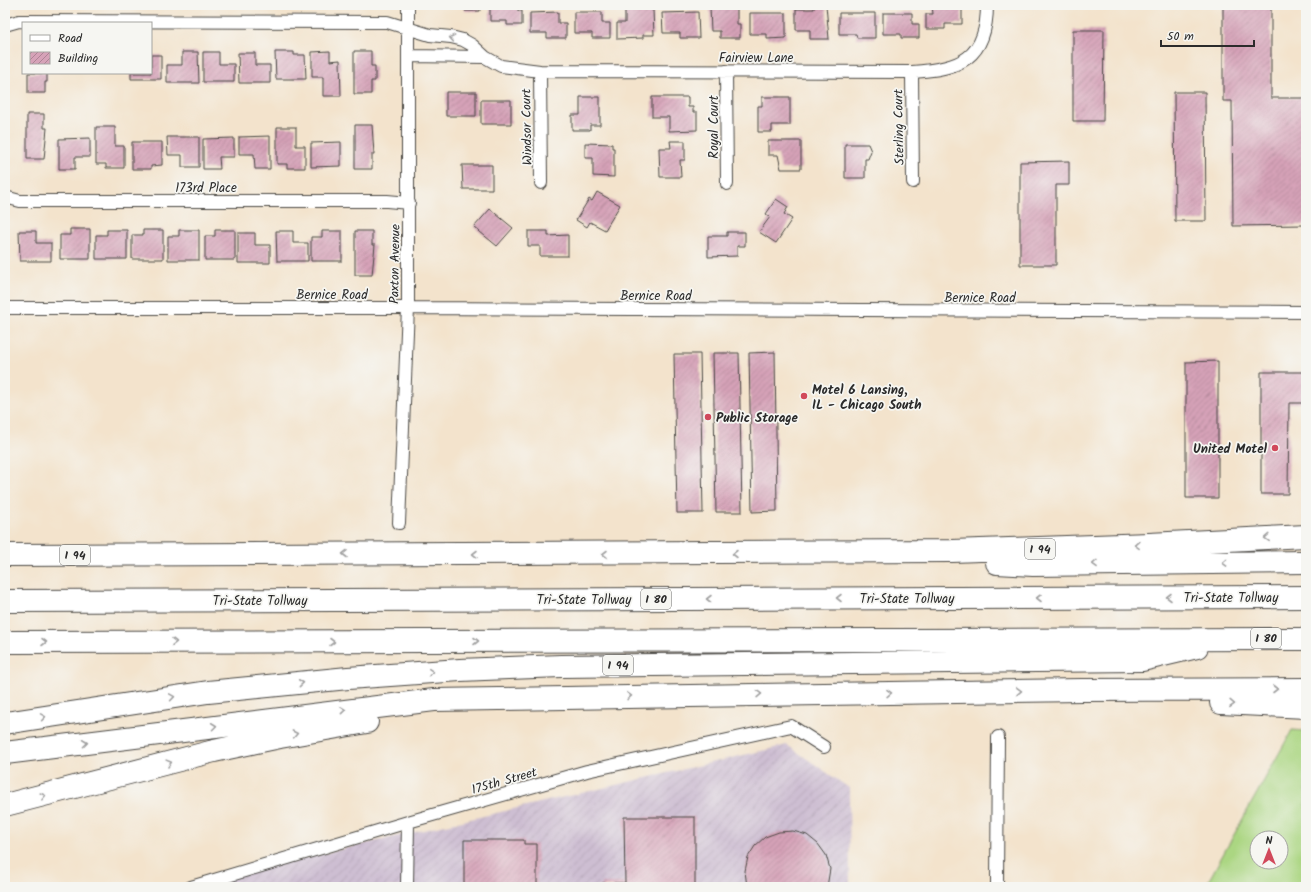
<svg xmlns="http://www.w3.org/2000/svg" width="1311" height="892" font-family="Kalam,sans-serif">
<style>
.industrial{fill:url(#industrial-furrows)}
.grass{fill:#abd682;stroke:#6b8056;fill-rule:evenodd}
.building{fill:url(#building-hatch)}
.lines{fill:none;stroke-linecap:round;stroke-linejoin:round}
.street-casing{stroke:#494743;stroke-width:14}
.highway-casing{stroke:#494743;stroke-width:24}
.street{stroke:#fff;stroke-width:12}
.highway{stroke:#fff;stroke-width:22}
.oneway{stroke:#a0a0a0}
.poi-dot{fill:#d1495b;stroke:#f6f6f2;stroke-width:1.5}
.labels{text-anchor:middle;stroke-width:3.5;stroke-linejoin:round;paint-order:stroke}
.shield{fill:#f6f6f2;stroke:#686867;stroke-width:1}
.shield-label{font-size:12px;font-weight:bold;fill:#2b2b2b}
.street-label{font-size:13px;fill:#2b2b2b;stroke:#f6f6f2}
.poi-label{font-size:13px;font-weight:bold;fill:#2b2b2b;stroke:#f6f6f2;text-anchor:start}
</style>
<defs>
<pattern id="industrial-furrows" width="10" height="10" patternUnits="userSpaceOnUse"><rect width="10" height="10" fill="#cdbed2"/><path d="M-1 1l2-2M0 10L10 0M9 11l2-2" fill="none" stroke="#b0a3b4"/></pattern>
<pattern id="building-hatch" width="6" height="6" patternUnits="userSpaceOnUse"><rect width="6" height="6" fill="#d6a2b8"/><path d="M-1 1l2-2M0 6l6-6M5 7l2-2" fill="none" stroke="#ae8496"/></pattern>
</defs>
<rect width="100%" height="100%" fill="#f6f6f2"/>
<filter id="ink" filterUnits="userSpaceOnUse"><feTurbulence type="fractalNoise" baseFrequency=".025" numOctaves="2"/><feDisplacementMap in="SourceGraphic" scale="8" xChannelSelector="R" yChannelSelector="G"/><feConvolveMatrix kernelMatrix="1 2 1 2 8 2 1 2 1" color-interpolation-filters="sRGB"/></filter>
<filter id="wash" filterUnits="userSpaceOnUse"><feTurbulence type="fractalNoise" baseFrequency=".012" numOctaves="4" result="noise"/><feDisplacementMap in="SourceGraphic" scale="16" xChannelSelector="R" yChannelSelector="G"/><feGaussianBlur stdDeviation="0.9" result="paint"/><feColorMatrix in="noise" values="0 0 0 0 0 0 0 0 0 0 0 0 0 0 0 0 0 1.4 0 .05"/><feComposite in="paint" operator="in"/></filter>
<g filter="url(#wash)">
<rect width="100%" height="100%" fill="#f3e3cc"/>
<path class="industrial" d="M787 745 849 788 850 887H227V876Z"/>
<path class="grass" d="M1292 730 1306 731V887H1205ZM1257 838H1281V862H1257Z"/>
<g id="blocks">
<path class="building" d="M448 5H480V11H465V6L448 7Z
M490 5H518V11H522V25H507V21H490Z
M642 5H651V10H653L654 35H643V38L617 39V23H625V9H642Z
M814 5H826L829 39H810V30H796V9H814Z
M932 5H962V24H945V29H926V14H933Z
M1223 5H1271V98H1305V225L1233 226 1232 101H1223Z
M737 6V24H740V38H720V31H711L710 7Z
M558 12V23H566V38H547V33H530V13Z
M574 12H602V23H610V38H592V33H574Z
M698 12 699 38H680V33H663L662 13Z
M750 13H786V38L767 39V34H750Z
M839 13H875V38H857L856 34H839Z
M883 13H912V24H919V38H901V34H883Z
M1073 30H1104L1103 121H1073Z
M330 51V61L340 60 341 96H323V77H312V52Z
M354 51H371V66H375V81H371V94H354Z
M182 52H198L199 83H167V65H182Z
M203 52H219V64H234V82H203Z
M275 52H294V55H305L306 79H276Z
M238 53H255V65H270V83H239Z
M151 55H161V79H131V73H151Z
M28 73H47V82H45V93H28Z
M446 92H476V116H446Z
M1174 92H1205L1206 221H1175Z
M580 97H600V125H590V130H572V115H580Z
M652 97H688V107H693V112H697V130L669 131V117H652Z
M762 97H790V125H772V132H758V106H762Z
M481 100H511V124H481Z
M27 114H44V128H47L44 159H27Z
M355 125H372L374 154H372V169H355Z
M96 127H115V146H124V168H106V164H96Z
M277 127H296V146H305V168H287V164H277Z
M270 136V169H255L254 154H239V137Z
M167 137H199V167H182V155H168Z
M90 138V157H75V169H59V139Z
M234 138V157H219L220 169H203V139Z
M670 141H685V160H680L681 177H660L659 148H671Z
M768 141H801V169H781L778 155H768Z
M132 142H162V165L151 166V169H132Z
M341 142V166L311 167V143Z
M585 143 612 144V148H614V177L593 176V158H585Z
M845 144H868L871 151 868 159H865V178H845Z
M1069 161V185H1056V265H1020V162Z
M462 165H492V189H463Z
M597 192 620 205 605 230 590 222 587 227 576 220 589 199 592 201Z
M776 199 788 207 784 214 792 219 776 243 759 232 770 217 766 214Z
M490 209 513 228 497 246 474 227Z
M70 229H90V259H60V235H70Z
M107 230H127V259H96V235H107Z
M143 230H163V259H132V235H143Z
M179 230H199V260H168V236H179Z
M215 230H235V260H205V236H215Z
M19 231H36V243H51V261H20Z
M276 231H293V243H308V261H277Z
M322 231H342V261H311V237H322Z
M355 231H372V245H375L372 275H355Z
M528 231H548V236L568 235V256H540V246H528Z
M727 232H745V246H737V256L708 257V236H727Z
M238 233H255V245H270V263H238Z
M775 352 777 511 752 512 749 353Z
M713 353H739L742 512H716Z
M674 354H700L703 513H677Z
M1218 361V498H1186V362Z
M1261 372H1306V403H1289L1288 494H1261Z
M624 817H695V886L602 887V883H625Z
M793 831 807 835 818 844 826 855 830 869 827 887H747L745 871 748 857 755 846 765 837 779 832Z
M464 840H524V844H537V887H464Z"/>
</g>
</g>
<g filter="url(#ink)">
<use href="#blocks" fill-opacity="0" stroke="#494743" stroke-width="1"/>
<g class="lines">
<g class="street-casing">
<path id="street" d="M5 25 19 21 387 22 430 35 451 37 463 40 472 45 485 57 501 66 540 71 912 72C960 69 987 59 987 5
M408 56 485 57
M540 71 541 183
M726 71 727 184
M912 72 913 182
M5 197 20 201H387L409 203
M5 308H408L1306 312
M399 523 408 308V5
M191 887 408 822 587 771 791 726 824 747
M407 887 408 822
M997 887 998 737"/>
</g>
<g class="highway-casing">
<path id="highway" d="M5 555 952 551 1149 544 1306 536
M997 563 1033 565 1306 562
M5 601 1306 597
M5 642 1306 639
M1221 703 1306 707
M5 723 208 692 348 678 460 670 561 666 1142 660 1197 647
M5 753 434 700 1082 690 1306 689
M5 805 214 751 280 737 367 722"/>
</g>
<use href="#street" class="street"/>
<use href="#highway" class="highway"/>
</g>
<defs><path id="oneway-chevron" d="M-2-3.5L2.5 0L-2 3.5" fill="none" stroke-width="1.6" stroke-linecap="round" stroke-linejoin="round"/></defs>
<g class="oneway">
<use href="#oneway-chevron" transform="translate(452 38) rotate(-169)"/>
<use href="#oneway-chevron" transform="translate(1267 538) rotate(177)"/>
<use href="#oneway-chevron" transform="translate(1137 545) rotate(178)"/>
<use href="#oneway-chevron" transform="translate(345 554) rotate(180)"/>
<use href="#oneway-chevron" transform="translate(475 554) rotate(180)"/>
<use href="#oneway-chevron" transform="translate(605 554) rotate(180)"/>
<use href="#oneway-chevron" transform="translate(735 554) rotate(180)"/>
<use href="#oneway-chevron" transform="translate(1225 563) rotate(179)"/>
<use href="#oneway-chevron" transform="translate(1095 564) rotate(179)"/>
<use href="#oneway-chevron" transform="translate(1169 597) rotate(180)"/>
<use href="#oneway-chevron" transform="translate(839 598) rotate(180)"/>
<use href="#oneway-chevron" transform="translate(1039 598) rotate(180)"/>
<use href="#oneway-chevron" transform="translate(709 599) rotate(180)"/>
<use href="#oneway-chevron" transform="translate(476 641)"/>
<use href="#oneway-chevron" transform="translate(44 642)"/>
<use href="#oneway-chevron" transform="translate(174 642)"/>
<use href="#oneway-chevron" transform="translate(332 642)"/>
<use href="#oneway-chevron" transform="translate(431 672) rotate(-4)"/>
<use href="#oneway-chevron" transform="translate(301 683) rotate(-6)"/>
<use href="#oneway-chevron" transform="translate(1275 689)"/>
<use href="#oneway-chevron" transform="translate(1019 691) rotate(-1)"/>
<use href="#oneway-chevron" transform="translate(889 693) rotate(-1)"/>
<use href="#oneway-chevron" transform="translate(759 694) rotate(-1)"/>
<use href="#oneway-chevron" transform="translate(629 696) rotate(-1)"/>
<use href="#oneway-chevron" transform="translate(172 697) rotate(-9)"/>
<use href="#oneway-chevron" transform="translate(1232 704) rotate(2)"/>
<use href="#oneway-chevron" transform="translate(343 710) rotate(-6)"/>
<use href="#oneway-chevron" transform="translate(43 717) rotate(-9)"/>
<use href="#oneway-chevron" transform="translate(214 726) rotate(-7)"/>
<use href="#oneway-chevron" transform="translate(295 734) rotate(-11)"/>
<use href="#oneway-chevron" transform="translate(85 743) rotate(-7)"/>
<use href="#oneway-chevron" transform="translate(169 763) rotate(-15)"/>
<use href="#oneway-chevron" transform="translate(43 796) rotate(-14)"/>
</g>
</g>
<g class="poi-dot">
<circle cx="804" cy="396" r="4"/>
<circle cx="708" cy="417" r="4"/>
<circle cx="1275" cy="448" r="4"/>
</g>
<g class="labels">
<g class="shield">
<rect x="1025" y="539" width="30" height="20" rx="3"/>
<rect x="60" y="545" width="30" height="20" rx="3"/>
<rect x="641" y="589" width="30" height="20" rx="3"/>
<rect x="1251" y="628" width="30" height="20" rx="3"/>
<rect x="603" y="655" width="30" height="20" rx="3"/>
</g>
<g class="shield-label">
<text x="1040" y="553">I 94</text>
<text x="75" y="559">I 94</text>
<text x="656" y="603">I 80</text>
<text x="1266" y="642">I 80</text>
<text x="618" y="669">I 94</text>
</g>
<g class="street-label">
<text x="756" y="62">Fairview Lane</text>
<text transform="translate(526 127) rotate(-91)" y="5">Windsor Court</text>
<text transform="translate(713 127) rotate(-90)" y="5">Royal Court</text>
<text transform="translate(898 127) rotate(-91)" y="5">Sterling Court</text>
<text x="206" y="192">173rd Place</text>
<text transform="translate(394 264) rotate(-89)" y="5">Paxton Avenue</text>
<text x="332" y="299">Bernice Road</text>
<text x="656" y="300">Bernice Road</text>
<text x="980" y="302">Bernice Road</text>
<text x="1231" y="602">Tri-State Tollway</text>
<text x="907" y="603">Tri-State Tollway</text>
<text x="584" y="604">Tri-State Tollway</text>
<text x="260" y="605">Tri-State Tollway</text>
<text transform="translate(504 780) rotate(-16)" y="5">175th Street</text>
</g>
<g class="poi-label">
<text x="812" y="394">Motel 6 Lansing,<tspan x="812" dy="15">IL - Chicago South</tspan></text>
<text x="716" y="422">Public Storage</text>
<text x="1267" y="453" text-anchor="end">United Motel</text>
</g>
</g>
<rect width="1311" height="892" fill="none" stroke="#f6f6f2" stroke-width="20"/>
<rect x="22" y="22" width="130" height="52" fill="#f6f6f2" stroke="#a5a5a2"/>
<rect x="30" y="35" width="20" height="6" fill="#ffffff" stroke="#a5a5a2"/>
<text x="58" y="42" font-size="12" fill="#2b2b2b">Road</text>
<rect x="30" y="52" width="20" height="12" fill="url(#building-hatch)" stroke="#a5a5a2"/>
<text x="58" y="62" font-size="12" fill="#2b2b2b">Building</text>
<g transform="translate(1269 850)"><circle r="19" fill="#f6f6f2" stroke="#a5a5a2"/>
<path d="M0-3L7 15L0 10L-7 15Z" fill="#d1495b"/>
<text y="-6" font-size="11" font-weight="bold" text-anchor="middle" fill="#2b2b2b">N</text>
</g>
<path d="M1161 40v6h93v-6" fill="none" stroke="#2b2b2b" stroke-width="2"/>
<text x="1167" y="40" font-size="12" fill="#2b2b2b" stroke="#f6f6f2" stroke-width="3" paint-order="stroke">50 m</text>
</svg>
